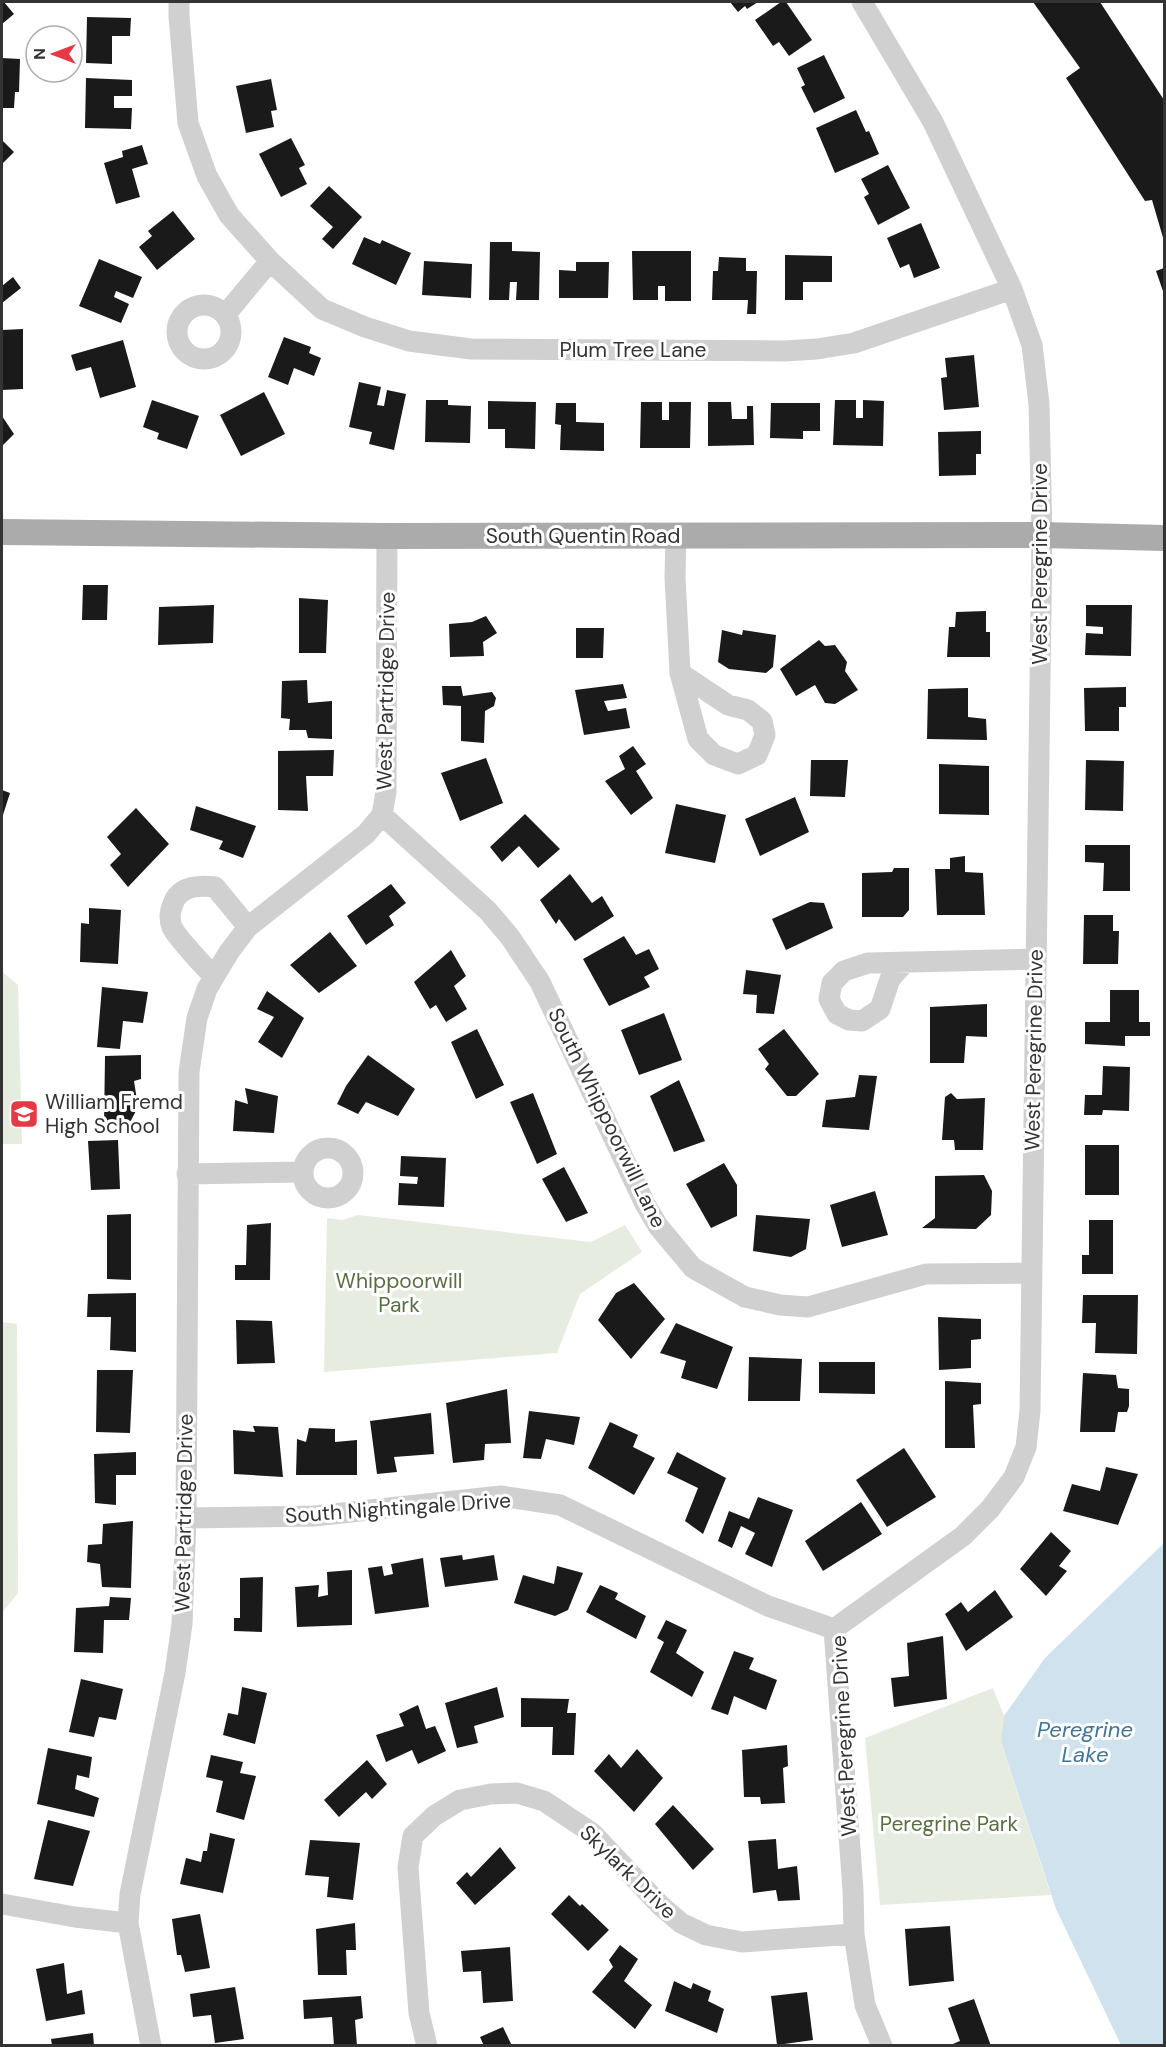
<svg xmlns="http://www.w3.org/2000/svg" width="1166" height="2047" font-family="'DM Sans',sans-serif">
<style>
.green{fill:#e6ecdf}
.water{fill:#cfe2ee}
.building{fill:#1a1a1a}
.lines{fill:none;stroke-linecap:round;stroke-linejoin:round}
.minor{stroke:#d0d0d0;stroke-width:21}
.major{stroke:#ababab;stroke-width:26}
.labels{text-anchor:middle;stroke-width:6;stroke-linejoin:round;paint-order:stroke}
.street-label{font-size:21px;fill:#333;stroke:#fff}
.poi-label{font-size:21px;fill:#333;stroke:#fff;text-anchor:start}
.park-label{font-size:21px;fill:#56703f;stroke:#fff}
.water-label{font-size:22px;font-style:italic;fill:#3f7597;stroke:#fff}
</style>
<rect width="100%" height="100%" fill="#fff"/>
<path class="green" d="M2 972 18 985 22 1144H2Z
M358 1215 591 1242 625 1225 642 1252 580 1294 557 1353 324 1372 327 1218 342 1220Z
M2 1322 17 1324 18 1593 2 1613Z
M993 1688 1004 1716 1001 1743 1051 1895 880 1905 865 1738Z"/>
<path class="water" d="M1164 1543V2045H1121L1056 1909 1001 1742 1004 1716 1045 1658Z"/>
<path class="building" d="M2 2H4L14 14 2 24Z
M730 2H758L747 9 745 6 738 12Z
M781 2H786L812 40 789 56 779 42 773 46 755 20Z
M1033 2H1100L1164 100V241L1152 200 1145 201 1066 78 1080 68Z
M87 17 131 18 130 36H112V64L86 63Z
M824 55 845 98 814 113 801 87 805 85 797 68Z
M2 58 20 59 19 92H15L14 108H2Z
M86 78 132 80V96H114V108H132L131 129 85 128Z
M271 79 277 110 271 111 274 127 246 133 236 86Z
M856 110 866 132 869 131 879 154 835 173 816 128Z
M291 138 305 165 299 168 307 184 281 197 259 154Z
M2 140 14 152 2 164Z
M142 145 148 164 132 169 140 197 116 204 104 163 123 157 122 151Z
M888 165 910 208 878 225 864 197 869 194 861 179Z
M329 186 362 217 333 249 322 239 333 227 310 206Z
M173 211 195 239 157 270 139 247 152 236 148 231Z
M921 223 940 268 914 278 909 264 900 268 887 238Z
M364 237 380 244 382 240 411 253 396 285 352 264Z
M490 242H512V251L540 252 539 300H516L517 282H510L509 300H489Z
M632 251H691V301H665V286H658V300H633Z
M785 255 832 256V282H803V300H785Z
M719 257 746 258V271H757L756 314H747L748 300H712L713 271H718Z
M99 259 142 277 133 298 116 291 114 297 129 304 121 323 79 306Z
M424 261 472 264 471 298 422 295Z
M576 262H609L608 298H559V270L576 271Z
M1164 268V294L1156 271Z
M13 277 21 288 2 303V286Z
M23 329V389L2 390V330Z
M284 337 311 347 309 353 321 358 314 376 294 368 288 385 268 377Z
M123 340 136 387 100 398 91 367 76 371 71 355Z
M974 355 979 407 944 410 941 378 947 377 945 358Z
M359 382 381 387 377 405 384 406 387 390 406 394 394 450 369 444 372 432 349 427Z
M264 392 285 434 241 456 220 415Z
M152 400 199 416 187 449 157 439 159 433 143 427Z
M426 400H448V405L471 406 470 443 425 442Z
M835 400H856V418H863V400L884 401 883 446 833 445Z
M488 401 536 402 535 449 505 448V429H488Z
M641 402H662V420H669V402H691L690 448H640Z
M708 402H731L732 419H747V406H753L754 445 708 446Z
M556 403H576V422L604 423V451L560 450 561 425 555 424Z
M771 403H820V431H803V439L770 438Z
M2 416 14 434 2 446Z
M981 431V454H976V475L939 476 938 432Z
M83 585H108L107 620H82Z
M299 598 328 600 326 653H299Z
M214 605 213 643 158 645 159 607Z
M1086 605H1132L1131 656 1085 655 1086 633 1103 634V627L1086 626Z
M986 611V632H990V657H947L949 627H955L956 612Z
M486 616 497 633 483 642 484 656 450 657 449 624 472 622Z
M576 628H604L603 658H576Z
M722 630 742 635 743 630 776 635 773 667 766 673 729 669 718 662Z
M819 640 825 646 835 645 847 662 845 671 858 690 835 704 825 703 815 685 796 696 780 669Z
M307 680 308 703 332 701V739L308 738 306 730H289L290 719 281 718 282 681Z
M623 684 627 698 604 701 608 711 626 708 630 728 584 735 575 690Z
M442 686H461L463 696 492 692 496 698 494 706 485 711 484 743 461 741V706L443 705Z
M1126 687V707H1119V731H1085L1084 688Z
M968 688V717L986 719 987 740 927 739 928 689Z
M633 746 646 764 636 771 653 798 631 815 605 781 625 769 619 756Z
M334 750 333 776H306L308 811 278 810V751Z
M486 758 503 803 460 821 441 773Z
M811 760H848L845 797 810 796Z
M1086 760 1124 761 1123 811 1085 810Z
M939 764 989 766V815L939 814Z
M2 790 10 793 2 818Z
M795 797 809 832 760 856 745 819Z
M676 804 726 815 715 863 665 853Z
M196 806 256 826 243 858 219 849 223 841 190 830Z
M136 808 169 844 128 887 110 865 121 854 107 837Z
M525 814 560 849 538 868 519 846 502 862 490 847Z
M1085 845H1130V891H1103L1104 863 1085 862Z
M965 856V872L983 873 985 915H937L935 869H950V858Z
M894 868H909V910L903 917H862V873L892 872Z
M570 874 592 903 602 896 614 916 575 941 559 919 556 924 540 900Z
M391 884 406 903 389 916 394 925 366 945 347 916Z
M810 902 824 903 833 928 786 950 772 919Z
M89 908 121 910 118 964 80 962 81 923 89 924Z
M1084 915H1113V931H1119L1118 964H1083Z
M330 932 357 966 319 993 290 965Z
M624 936 636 955 649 949 659 969 644 977 650 987 609 1006 583 959Z
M451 950 466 976 454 986 467 1009 446 1022 436 1005 430 1009 414 982Z
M746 970 781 975 774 1014 756 1013 757 995 743 994Z
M102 987 148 992 143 1023 123 1021 120 1049 97 1047Z
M1110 990H1139V1022H1150V1036H1125V1046L1085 1044V1022H1110Z
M267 991 304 1018 282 1058 258 1042 274 1017 257 1009Z
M987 1004V1037L966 1036 964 1063H930V1007Z
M664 1013 682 1060 639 1075 621 1030Z
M477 1029 504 1085 476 1099 451 1042Z
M784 1029 819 1074 796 1096H787L765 1069 769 1064 758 1049Z
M141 1055V1079L134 1081 138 1107 128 1126H104L105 1056Z
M368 1055 415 1089 398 1116 366 1102 358 1114 337 1104 346 1086Z
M1103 1066 1130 1067 1129 1111 1103 1110 1102 1115H1084L1085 1095H1102Z
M859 1075 877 1076 869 1130 822 1127 826 1100 855 1097Z
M679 1080 705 1141 674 1152 650 1096Z
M245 1088 278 1096 274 1133 233 1131 235 1100 248 1104Z
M533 1093 557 1154 537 1164 510 1102Z
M951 1093 957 1099 985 1098 983 1150H955L954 1140H942L945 1097Z
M118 1140 120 1189 91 1190 88 1141Z
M1085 1145H1119V1195H1085Z
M401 1156 446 1158 444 1207 398 1205 399 1183 417 1184 418 1177 400 1176Z
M724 1163 737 1185V1216L711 1228 686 1184Z
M564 1167 588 1213 566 1222 542 1179Z
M984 1175 992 1191 991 1215 976 1229 922 1228 935 1218V1176Z
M875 1191 888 1235 842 1247 830 1205Z
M131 1214V1280L107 1279V1215Z
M756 1215 810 1219 806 1249 791 1257 753 1251Z
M1089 1220H1113V1274H1082V1255H1089Z
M271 1223 270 1280H235V1265H246L247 1225Z
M634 1283 665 1319 631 1359 598 1320 616 1293Z
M136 1293V1352L110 1350 111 1317H87L88 1294Z
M1083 1295H1138L1137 1354 1095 1353 1096 1323H1082Z
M938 1317 981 1319V1339L971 1340V1368L939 1370Z
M236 1320 272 1321 275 1363 237 1364Z
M676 1323 733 1347 717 1389 681 1378 686 1361 660 1353Z
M749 1357 802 1359 800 1401H748Z
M819 1362H875V1394L819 1393Z
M97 1370H133L130 1433 96 1432Z
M1083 1373 1116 1375 1118 1388 1129 1389V1406L1127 1412H1118L1115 1432H1080Z
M945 1381 981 1383V1404L973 1405 975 1448H945Z
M507 1389 511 1443 485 1444 484 1460 453 1463 446 1403Z
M529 1411 580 1417 574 1445 546 1439 541 1459 523 1458Z
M431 1413 434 1454 394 1457 397 1472 377 1474 370 1421Z
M610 1422 638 1435 633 1447 655 1458 634 1495 588 1468Z
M253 1426 278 1427 283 1477 234 1474 233 1430 255 1432Z
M309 1428 335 1429V1442L357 1440V1475H296L297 1439 306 1442Z
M904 1448 936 1497 887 1527 856 1480Z
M136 1452V1475H116V1505L95 1503 94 1454Z
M677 1452 726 1478 703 1534 685 1521 698 1488 667 1473Z
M1106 1467 1138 1474 1118 1525 1063 1511 1072 1484 1100 1491Z
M758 1497 793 1510 772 1567 745 1554 755 1533 741 1526 732 1548 718 1541 729 1511 749 1519Z
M861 1502 882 1534 823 1571 805 1541Z
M133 1521 131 1588 102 1587 100 1564 87 1562 88 1545 102 1544 103 1524Z
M1051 1532 1071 1551 1059 1566 1067 1571 1046 1596 1020 1569Z
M462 1555 463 1560 494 1555 498 1580 445 1587 440 1558Z
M423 1558 429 1607 375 1614 368 1568 382 1566 384 1576 393 1574 391 1564Z
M557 1566 583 1573 568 1610 555 1616 514 1603 523 1575 554 1584Z
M352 1570V1625L297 1627 295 1587 319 1585 318 1597 328 1595 327 1572Z
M263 1577 262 1632 234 1631V1618H240V1578Z
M600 1585 618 1593 615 1599 646 1616 636 1639 586 1612Z
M995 1590 1013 1617 966 1651 945 1614 961 1602 968 1612Z
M110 1597 131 1598 129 1620H104L103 1653 74 1652 76 1608 109 1606Z
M666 1620 687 1630 676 1653 704 1672 692 1697 650 1672 664 1642 657 1638Z
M943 1636 947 1699 894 1707 891 1678 909 1676 907 1643Z
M734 1651 754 1658 749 1669 777 1680 766 1710 734 1696 728 1715 711 1709Z
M81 1679 123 1689 116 1720 99 1717 94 1737 69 1732Z
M242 1687 267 1693 255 1744 223 1735 228 1713 238 1715Z
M497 1687 504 1717 474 1726 478 1743 457 1748 445 1703Z
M521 1698 569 1699 567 1713H576L574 1755H552L553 1727H521Z
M418 1705 426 1729 435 1726 446 1751 418 1764 412 1750 386 1762 376 1735 404 1726 399 1714Z
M787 1745 788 1766 783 1768 785 1803 761 1804 760 1797H744L742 1750Z
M48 1748 92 1757 89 1778 77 1775 75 1789 99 1798 94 1817 37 1804Z
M637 1749 663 1778 634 1812 594 1771 609 1754 621 1768Z
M211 1755 243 1762 240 1773 256 1776 244 1820 216 1812 223 1781 206 1777Z
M367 1760 387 1784 372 1799 366 1792 339 1817 324 1800Z
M673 1805 714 1849 693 1870 655 1824Z
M48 1820 90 1831 73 1886 34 1879Z
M210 1833 235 1839 223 1893 180 1884 186 1858 201 1862 203 1851H207Z
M776 1839 778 1869 797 1866 800 1900 778 1901 776 1890 753 1893 748 1841Z
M310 1840 360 1843 353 1900 327 1897 329 1877 305 1875Z
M500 1847 516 1868 475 1905 456 1883 467 1872 471 1877Z
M569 1895 580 1906 582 1904 609 1930 588 1951 551 1914Z
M200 1914 210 1968 185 1972 181 1955H177L172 1919Z
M355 1923 356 1950H346L347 1975H318L316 1929Z
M950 1926 954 1981 909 1986 905 1929Z
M620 1945 638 1959 624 1981 652 2005 635 2029 592 1992 613 1967 609 1960Z
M510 1947 513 2001 483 2003 481 1971 463 1972 461 1951Z
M64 1963 67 1994 82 1990 85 2014 46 2021 36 1969Z
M674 1981 691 1989 693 1983 711 1991 708 2001 724 2009 717 2033 665 2011Z
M235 1987 244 2039 215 2043 211 2015 193 2017 190 1994Z
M807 1992 813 2040 777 2045 771 1996Z
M361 1996 363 2018 355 2020 357 2046H334L332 2017 304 2019 303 2000Z
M974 1999 991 2046H948L960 2041 948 2008Z
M503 2027 512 2046H484L480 2037Z
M93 2033 94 2046H52L51 2039Z"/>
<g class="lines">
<path class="minor" d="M179 2V16L188 123 207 176 229 215 270 261 322 309 365 327 409 341 471 349 784 351 817 349 854 343 1012 289
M862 2 933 122 1012 289 1032 345 1039 404 1042 535 1030 1411 1026 1447 1014 1477 990 1509 963 1536 834 1629 853 1890 854 1934 865 2005 882 2046
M177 332a27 27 0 1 1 54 0a27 27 0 1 1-54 0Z
M225 315 270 261
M676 536 675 577 680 673 698 739 714 755 738 764 757 755 765 735 762 721 748 710 728 705 680 673
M382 815 488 911 510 937 540 982 645 1204 658 1226 693 1268 745 1297 780 1305 808 1307 926 1274 1032 1273
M905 962 890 979 880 1009 862 1021 849 1020 837 1014 829 999 832 983 844 971 868 963 1035 959
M214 977C205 967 176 937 172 927 169 920 170 911 173 904 179 886 198 885 215 887L248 927
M303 1173a25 25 0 1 1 50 0a25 25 0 1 1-50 0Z
M187 1174 303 1172
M186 1518 314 1516 501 1496 560 1505 768 1606 834 1629
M2 1904 75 1917 128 1923
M151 2046 128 1923 130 1894 175 1673 182 1624 186 1518 189 1072 197 1018 207 989 214 977 229 952 248 927 366 834 382 815 386 792 387 536
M427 2046 419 2013 408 1867 413 1836 434 1816 460 1800 491 1794 517 1793 544 1801 592 1833 661 1906 681 1923 706 1935 742 1942 854 1934"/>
<path class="major" d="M2 532 387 536 1042 535 1164 538"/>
</g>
<defs>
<g id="school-square" transform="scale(1.5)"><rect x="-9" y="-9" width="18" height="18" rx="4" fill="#e63946" stroke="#fff"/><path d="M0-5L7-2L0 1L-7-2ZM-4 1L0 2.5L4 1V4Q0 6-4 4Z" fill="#fff"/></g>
</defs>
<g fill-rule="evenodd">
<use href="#school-square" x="24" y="1114"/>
</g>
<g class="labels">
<g class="street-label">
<text x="633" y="357">Plum Tree Lane</text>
<text x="583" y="543">South Quentin Road</text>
<text transform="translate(1040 564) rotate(-90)" y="7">West Peregrine Drive</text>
<text transform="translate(386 691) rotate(-89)" y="7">West Partridge Drive</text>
<text transform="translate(1034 1050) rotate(-89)" y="7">West Peregrine Drive</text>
<text transform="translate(607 1118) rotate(64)" y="7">South Whippoorwill Lane</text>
<text transform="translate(398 1508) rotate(-4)" y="7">South Nightingale Drive</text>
<text transform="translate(184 1513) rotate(-89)" y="7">West Partridge Drive</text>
<text transform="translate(844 1736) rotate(-93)" y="7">West Peregrine Drive</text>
<text transform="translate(628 1872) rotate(44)" y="7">Skylark Drive</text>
</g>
<g class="poi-label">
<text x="45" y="1109">William Fremd<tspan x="45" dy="24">High School</tspan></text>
</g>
<g class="park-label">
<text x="399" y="1288">Whippoorwill<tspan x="399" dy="24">Park</tspan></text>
<text x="949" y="1831">Peregrine Park</text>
</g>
<g class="water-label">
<text x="1085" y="1737">Peregrine<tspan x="1085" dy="25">Lake</tspan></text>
</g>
</g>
<rect width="1166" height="2047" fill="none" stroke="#333333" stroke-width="6"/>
<g transform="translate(54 54) rotate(270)"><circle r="28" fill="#ffffff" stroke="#adadad" stroke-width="1.5"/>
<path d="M0-4.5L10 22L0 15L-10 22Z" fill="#e63946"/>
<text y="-9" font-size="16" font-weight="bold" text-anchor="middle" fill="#333333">N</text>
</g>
</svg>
